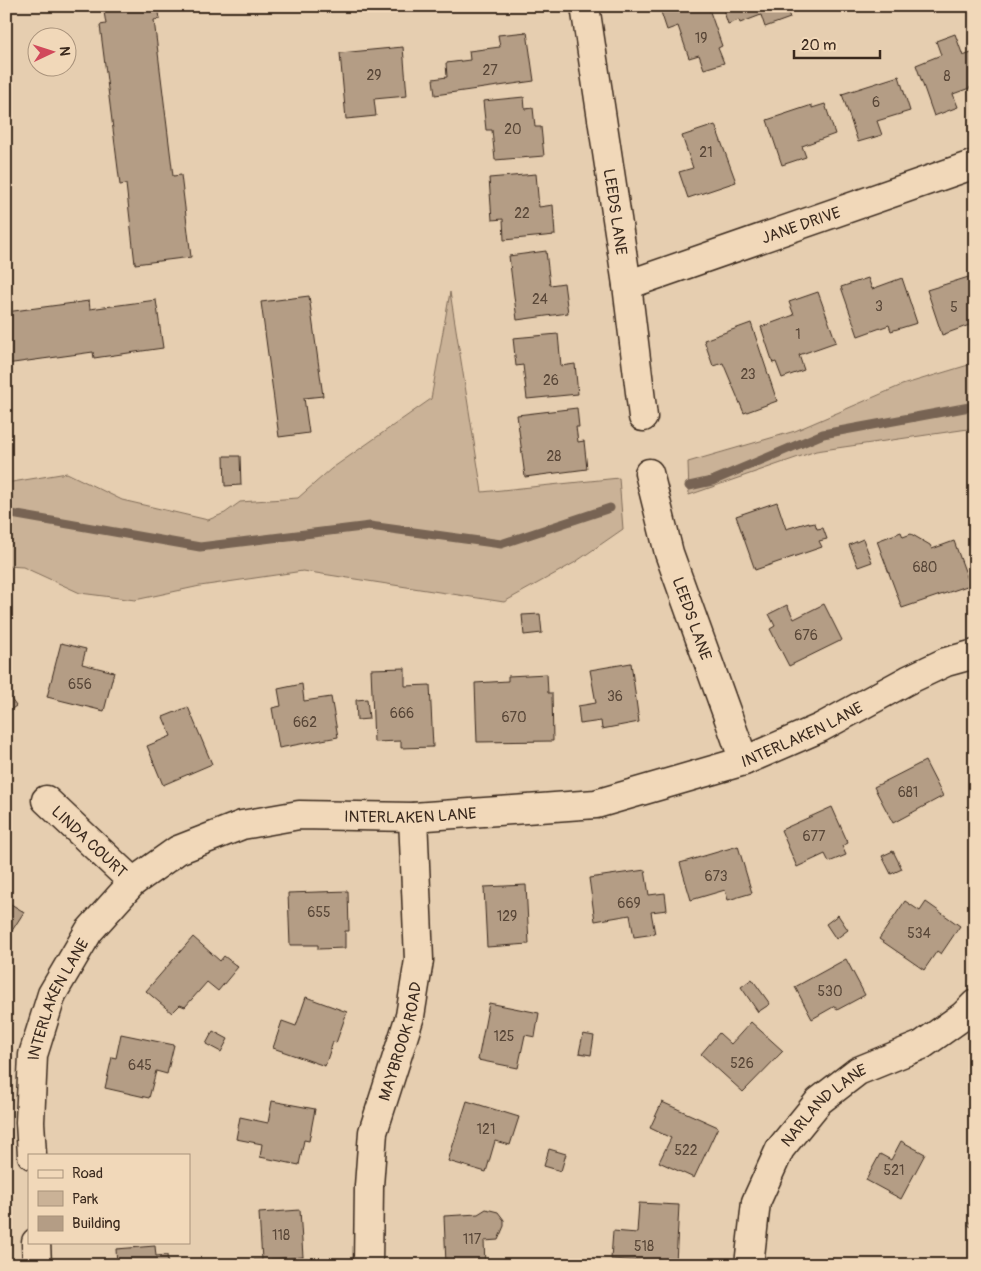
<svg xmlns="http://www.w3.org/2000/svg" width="981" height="1271" font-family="Pangolin,sans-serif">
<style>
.green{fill:#cab297;stroke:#826e5a}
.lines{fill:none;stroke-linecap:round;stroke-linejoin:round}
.stream{stroke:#776452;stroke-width:9}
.building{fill:#b49d85;stroke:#3b2a1e}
.street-casing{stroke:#3b2a1e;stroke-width:31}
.street{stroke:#f1d8b9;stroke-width:28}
.labels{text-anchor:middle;stroke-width:4;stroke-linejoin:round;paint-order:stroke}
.number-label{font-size:14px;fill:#594738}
.street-label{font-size:16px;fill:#3b2a1e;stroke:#f1d8b9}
</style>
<rect width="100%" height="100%" fill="#e6ceb0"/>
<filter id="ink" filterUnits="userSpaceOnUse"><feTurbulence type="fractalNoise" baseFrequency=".02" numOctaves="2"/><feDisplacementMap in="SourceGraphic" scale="10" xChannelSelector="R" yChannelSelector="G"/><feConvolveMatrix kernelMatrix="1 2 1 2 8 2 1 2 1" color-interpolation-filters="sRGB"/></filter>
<g filter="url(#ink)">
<path class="green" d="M450 292 482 492 619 478 623 529 574 563 504 602 303 571 200 586 135 600 80 593 23 567 6 566V483L67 473 122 500 208 520 225 513 240 502 298 498 331 469 431 399Z
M975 363V428L816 451 689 495 688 462 795 431 902 385Z"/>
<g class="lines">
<path class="stream" d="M689 486 712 481 823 434 975 406
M6 513 200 547 370 526 501 544 610 508"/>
</g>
<path class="building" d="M103 6H158L160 19 154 20 173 176 181 175 191 257 135 264 126 184 120 185 100 25 106 24Z
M659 6H708L722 46 718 48 724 63 704 69 699 55 689 58 678 26 667 30Z
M722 6H786L790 18 765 27 761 15 740 23 739 20 728 24Z
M527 32 534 81 435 95 433 79 447 77 446 63 470 60 469 51 500 47 498 35Z
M955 34 963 56 974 52 975 86 953 94 958 107 934 116 916 65 941 55 936 41Z
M403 47 407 96 374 99 376 116 346 119 340 53Z
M899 76 910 111 877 121 882 135 858 142 842 94Z
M524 97 525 109 533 108 535 127H541L544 156 495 160 492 130H486L483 101Z
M825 104 835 134 802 146 806 157 782 165 767 120 812 105V108Z
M715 125 736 182 688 198 679 172 693 168 682 136Z
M536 174 539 207 553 205 555 235 504 240 503 219 492 220 489 178Z
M546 251 550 285 564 283 568 313 517 320 509 256Z
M975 275V323L942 335 927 290Z
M868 278 872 289 902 278 917 323 891 331 889 325 858 336 841 287Z
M818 292 836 342 799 355 804 370 782 378 776 362 773 363 761 327 794 315 789 302Z
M309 296 323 396 304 398 309 433 279 437 261 302Z
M156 300 163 348 94 358 93 352 6 364V312L89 301 90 309Z
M751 323 777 401 744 413 723 363 713 366 704 340Z
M558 334 561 366 575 364 578 394 527 399 523 365 516 366 513 338Z
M577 408 579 427H576L578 442 584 441 587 469 525 477 517 415Z
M224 456H240L241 485 225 486Z
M777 502 786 529 809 522 810 524 815 523 817 529 823 528 827 539 819 541 822 547 755 570 736 516Z
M901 532 903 537 911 534 930 545 932 549 954 541 970 585 902 608 877 541Z
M863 539 872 562 858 567 849 545Z
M824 604 842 640 789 666 770 629 775 626 769 614 787 605 794 619Z
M540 614 542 633 524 635 522 615Z
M61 643 86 649 82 664 114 672 104 711 47 697Z
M631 663 639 722 602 729 601 721 580 724 578 706 596 703 590 670Z
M405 668V686L430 685 433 747 401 748V741L374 742 371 669Z
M547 674 548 693H552L553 741 477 742 475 683 508 681V676Z
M302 684 304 701 331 697 338 737 279 748 272 708 281 706 278 689Z
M6 692 16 706 6 713Z
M367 699 369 719 357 720 356 700Z
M188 707 212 764 163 785 147 746 171 736 163 717Z
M925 761 943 796 893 823 874 787Z
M832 807 848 843 842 846 846 855 829 862 825 854 797 867 781 830Z
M738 846 752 893 728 900 725 890 691 900 680 863Z
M893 851 902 869 891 874 882 856Z
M645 870 649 895 665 893 667 910 651 912 655 934 634 937 630 915 595 921 589 878Z
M526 885 529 944 487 947 484 887Z
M348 891 349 931H345V948L318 949V945H290L288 893Z
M6 901 24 912 6 940Z
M905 901 920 911 926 902 960 926 941 954 937 951 924 970 879 939Z
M838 915 848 930 836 939 826 924Z
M193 937 220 961 224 956 238 967 218 991 207 982 185 1007 180 1005 172 1013 146 991Z
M846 959 865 995 837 1010 835 1006 812 1019 795 987Z
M752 979 770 1004 758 1012 741 987Z
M306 997 347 1012 336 1043 333 1042 325 1066 273 1048 282 1021 296 1026Z
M489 1003 539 1013 535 1037 525 1035 518 1068 478 1060Z
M751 1022 783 1051 743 1092 701 1054 719 1033 731 1044Z
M213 1031 228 1039 221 1052 206 1044Z
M121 1034 174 1045 167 1074 156 1071 149 1098 105 1088 112 1057 116 1058Z
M583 1034 594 1036 591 1055 579 1053Z
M272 1101 315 1109 309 1141 304 1140 299 1165 260 1157 262 1144 236 1139 240 1117 268 1123Z
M467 1101 519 1117 510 1145 495 1141 486 1172 448 1161Z
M662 1102 718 1127 694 1178 659 1162 671 1138 650 1128Z
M901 1141 925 1154 901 1199 866 1180 880 1154 891 1160Z
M549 1149 566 1154 561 1171 544 1166Z
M639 1203 679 1205 676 1263 611 1259 613 1231 637 1233Z
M486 1209 498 1212 504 1220V1226L498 1240 484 1241 485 1265H446L444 1216 478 1214Z
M300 1210 303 1257 271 1259V1265H254V1260H262L259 1213Z
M975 1214V1229L968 1225Z
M155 1246 156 1256 167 1255 168 1265H117L116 1249Z"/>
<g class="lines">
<g class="street-casing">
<g id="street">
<path id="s1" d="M585 6 627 285 643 417"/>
<path id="s2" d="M627 285 975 164"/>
<path id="s3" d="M649 473 669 553 744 761"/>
<path id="s4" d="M46 800 133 882"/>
<path id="s5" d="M32 1155 30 1122 33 1055 52 994 89 931 133 882 178 850 242 825 299 815 413 817 596 804 744 761 820 728 908 680 946 662 975 654"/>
<path d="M36 1242 37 1265"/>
<path id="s6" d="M368 1265 369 1186 373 1132 410 1016 419 960 413 817"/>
<path id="s7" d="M749 1265 756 1202 780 1149 819 1101 858 1071 922 1045 963 1016 975 1004"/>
</g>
</g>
<use href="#street" class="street"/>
</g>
</g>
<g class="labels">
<g class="number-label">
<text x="701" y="43">19</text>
<text x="490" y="75">27</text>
<text x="374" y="80">29</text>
<text x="947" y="81">8</text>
<text x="876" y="107">6</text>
<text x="513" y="134">20</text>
<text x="706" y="157">21</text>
<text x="522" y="218">22</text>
<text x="540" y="304">24</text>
<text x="879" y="311">3</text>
<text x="954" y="312">5</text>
<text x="798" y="339">1</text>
<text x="748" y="379">23</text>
<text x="551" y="385">26</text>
<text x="554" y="461">28</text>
<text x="925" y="572">680</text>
<text x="806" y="640">676</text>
<text x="80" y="689">656</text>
<text x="615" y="701">36</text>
<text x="402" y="718">666</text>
<text x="514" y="722">670</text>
<text x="305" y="727">662</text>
<text x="908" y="797">681</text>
<text x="814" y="841">677</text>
<text x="716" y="881">673</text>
<text x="629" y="908">669</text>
<text x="319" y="917">655</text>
<text x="507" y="921">129</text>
<text x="919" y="938">534</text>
<text x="830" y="996">530</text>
<text x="504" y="1041">125</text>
<text x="742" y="1068">526</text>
<text x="140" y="1070">645</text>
<text x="486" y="1134">121</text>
<text x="686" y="1155">522</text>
<text x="894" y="1175">521</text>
<text x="281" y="1240">118</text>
<text x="472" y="1244">117</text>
<text x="644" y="1251">518</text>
</g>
<g class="street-label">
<text dy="6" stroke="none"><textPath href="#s1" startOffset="208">LEEDS LANE</textPath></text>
<text dy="6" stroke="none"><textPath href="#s2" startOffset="184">JANE DRIVE</textPath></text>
<text dy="6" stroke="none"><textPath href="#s3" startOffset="152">LEEDS LANE</textPath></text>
<text dy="6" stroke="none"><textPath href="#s5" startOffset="1000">INTERLAKEN LANE</textPath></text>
<text dy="6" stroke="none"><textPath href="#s5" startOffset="596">INTERLAKEN LANE</textPath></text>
<text dy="6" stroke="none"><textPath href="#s4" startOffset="60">LINDA COURT</textPath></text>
<text dy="6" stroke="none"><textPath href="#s5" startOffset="161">INTERLAKEN LANE</textPath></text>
<text dy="6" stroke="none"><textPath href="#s6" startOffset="228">MAYBROOK ROAD</textPath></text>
<text dy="6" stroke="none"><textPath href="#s7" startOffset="184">NARLAND LANE</textPath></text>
</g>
</g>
<rect width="981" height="1271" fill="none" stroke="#f1d8b9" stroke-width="25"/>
<rect x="12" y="12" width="956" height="1246" fill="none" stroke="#3b2a1e" stroke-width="2" filter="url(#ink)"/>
<rect x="28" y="1154" width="162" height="90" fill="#f1d8b9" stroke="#a8927b"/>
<rect x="38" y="1170" width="25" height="8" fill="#f1d8b9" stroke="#a8927b"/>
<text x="72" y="1178" font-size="15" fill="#3b2a1e">Road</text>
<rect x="38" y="1191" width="25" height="15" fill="#cab297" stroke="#a8927b"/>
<text x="72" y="1204" font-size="15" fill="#3b2a1e">Park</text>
<rect x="38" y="1216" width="25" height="15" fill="#b49d85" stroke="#a8927b"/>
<text x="72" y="1228" font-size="15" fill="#3b2a1e">Building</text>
<g transform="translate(52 52) rotate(86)"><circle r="24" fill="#f1d8b9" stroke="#a8927b"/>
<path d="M0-4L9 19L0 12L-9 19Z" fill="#d1495b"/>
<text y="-8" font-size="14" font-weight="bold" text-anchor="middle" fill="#3b2a1e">N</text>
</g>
<path d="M794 50v8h86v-8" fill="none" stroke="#3b2a1e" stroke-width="2.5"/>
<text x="801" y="50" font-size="15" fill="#3b2a1e" stroke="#f1d8b9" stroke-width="4" paint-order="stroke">20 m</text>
</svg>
